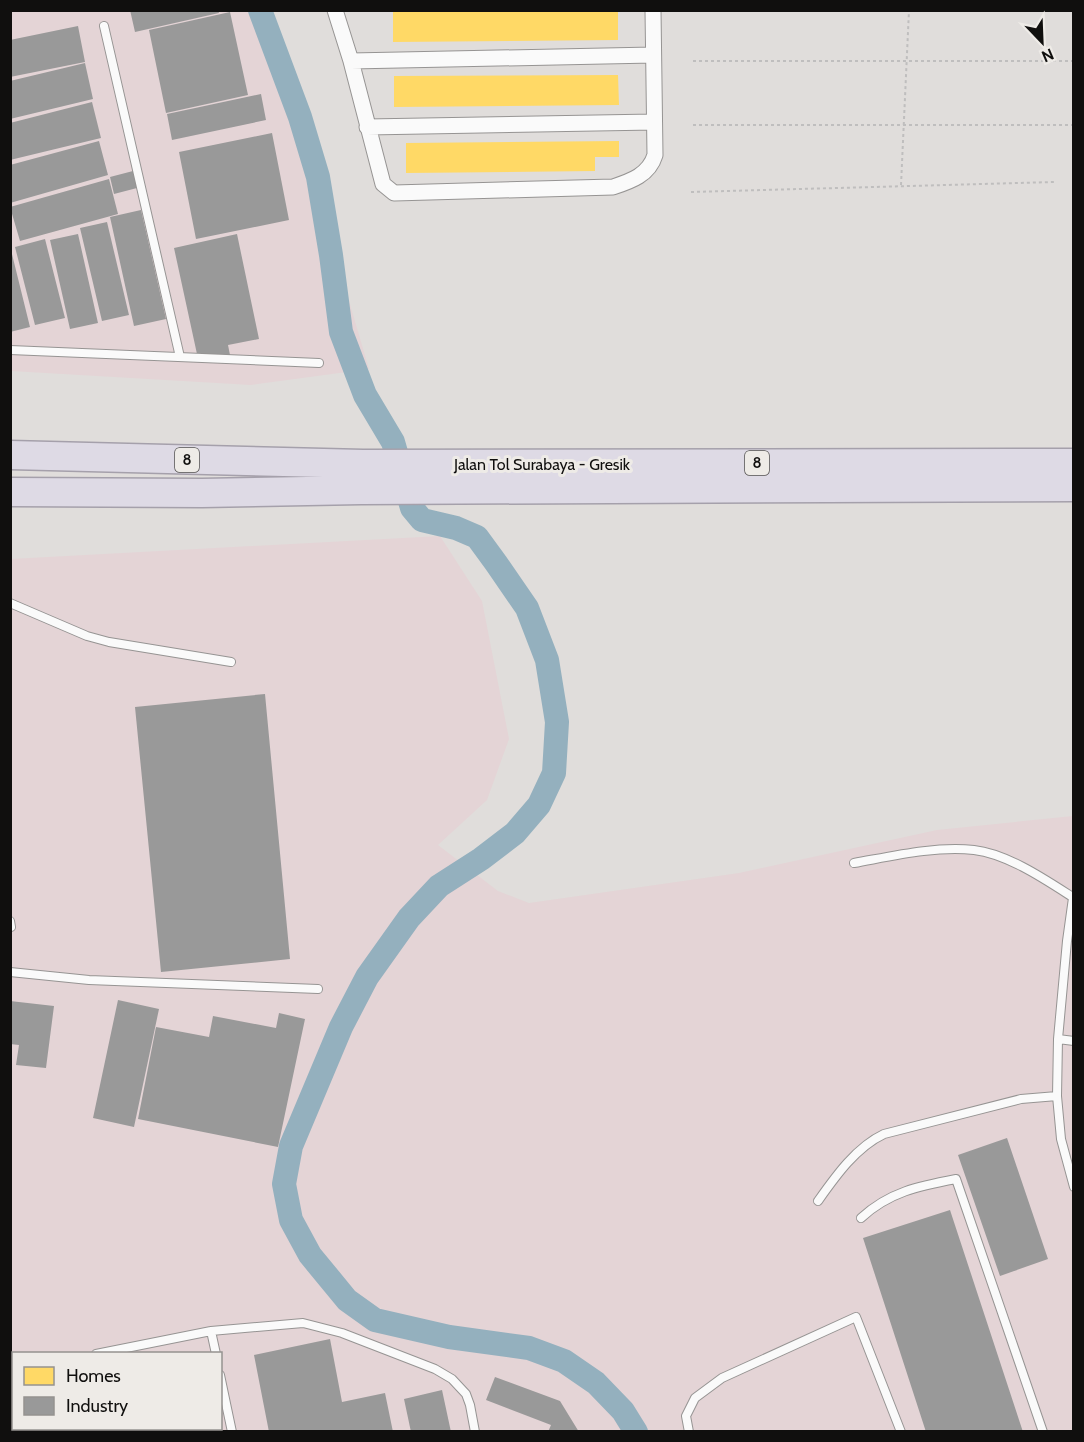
<svg xmlns="http://www.w3.org/2000/svg" width="1084" height="1442" font-family="Cabin,sans-serif">
<style>
.industrial{fill:#e4d4d6;fill-rule:evenodd}
.homes{fill:#ffd966}
.industry{fill:#999}
.lines{fill:none;stroke-linecap:round;stroke-linejoin:round}
.river{stroke:#94b0be;stroke-width:24}
.service-casing{stroke:#969493;stroke-width:10}
.minor-casing{stroke:#969493;stroke-width:17}
.motorway-casing{stroke:#a5a0ab;stroke-width:31}
.path{stroke:#bfbebe;stroke-width:2;stroke-dasharray:3 3;stroke-linecap:butt}
.service{stroke:#fafafa;stroke-width:8}
.minor{stroke:#fafafa;stroke-width:15}
.motorway{stroke:#dedae5;stroke-width:28}
.labels{text-anchor:middle;stroke-width:6;stroke-linejoin:round;paint-order:stroke}
.shield{fill:#eeebe7;stroke:#53514f;stroke-width:1.5}
.shield-label{font-size:15px;font-weight:bold;fill:#100f0e}
.street-label{font-size:16px;fill:#100f0e;stroke:#eeebe7}
</style>
<rect width="100%" height="100%" fill="#e0dddb"/>
<path class="industrial" d="M10 11H264L369 369 251 385 11 371Z
M440 536 482 601 509 739 487 800 438 845 498 891 529 903 739 873 937 830 1073 816V1431L11 1432V559ZM14 1354H220V1428H14Z"/>
<path class="homes" d="M618 10V40L393 42V11Z
M618 75 619 105 394 107V76Z
M619 141V157H595V171L406 173V143Z"/>
<path class="industry" d="M130 10H218L219 13 135 32Z
M230 12 248 95 166 113 149 30Z
M78 26 85 62 10 77V40Z
M85 63 93 99 10 119V81Z
M261 94 266 120 172 140 167 114Z
M92 102 101 138 10 160V123Z
M272 133 289 220 196 239 179 152Z
M99 141 108 175 10 203V165Z
M133 171 137 188 114 194 110 177Z
M109 179 118 214 20 241 10 207Z
M141 210 166 319 134 326 110 217Z
M107 222 129 315 102 321 80 228Z
M78 234 98 323 70 329 50 240Z
M237 234 259 339 228 345 230 355 197 354 174 248Z
M45 239 65 318 35 325 15 247Z
M10 246 30 327 10 332Z
M265 694 290 959 161 972 135 707Z
M118 1000 159 1009 134 1127 93 1118Z
M10 1001 54 1006 46 1068 16 1065 19 1045 10 1044Z
M279 1013 305 1019 278 1147 138 1119 156 1027 209 1037 213 1016 276 1028Z
M1007 1138 1048 1259 1000 1276 958 1155Z
M950 1210 1023 1432H926L863 1238Z
M330 1339 342 1402 385 1393 393 1432H269L254 1355Z
M495 1377 560 1401 579 1432H548L551 1425 486 1400Z
M442 1390 451 1432H411L404 1399Z
M14 1405V1428H198L199 1432H10V1406Z"/>
<g class="lines">
<path class="river" d="M260 10 300 117 318 177 331 255 341 332 365 395 393 442 412 508 422 520 456 528 477 537 496 563 527 608 547 660 557 722 554 773 539 805 515 833 481 859 439 886 409 918 367 977 341 1027 291 1146 284 1184 291 1220 310 1255 347 1300 375 1320 449 1337 529 1348 564 1361 596 1383 623 1411 636 1432"/>
<g class="service-casing">
<path id="service" d="M104 26 180 357
M10 350 319 363
M10 603 87 636 109 642 231 662
M854 863C893 856 934 846 974 850 1008 854 1046 880 1074 898
M10 921 11 927
M10 972 89 980 318 989
M1058 1039 1067 941 1073 898
M1074 1041 1058 1039 1057 1096 1061 1139 1074 1187
M818 1201C835 1177 856 1147 884 1134L1021 1099 1057 1096
M861 1218C889 1192 919 1186 956 1179L1043 1432
M211 1331 216 1354
M96 1354 211 1331 303 1323 342 1333 435 1369 452 1379 466 1394 470 1405 475 1432
M10 1370H14
M220 1375 232 1432
M689 1432 686 1416 695 1398 722 1378 856 1317 901 1432"/>
</g>
<g class="minor-casing">
<path id="minor" d="M335 10 351 61 383 184 394 193 613 187C631 181 649 175 655 155L653 10
M351 61 653 55
M367 127 654 122"/>
</g>
<g class="motorway-casing">
<path id="motorway" d="M10 455 363 464 1074 463
M10 492 202 493 361 490 1074 487"/>
</g>
<path class="path" d="M693 61H1074
M693 125H1074
M901 185 909 10
M691 192 1055 182"/>
<use href="#service" class="service"/>
<use href="#minor" class="minor"/>
<use href="#motorway" class="motorway"/>
</g>
<g class="labels">
<g class="shield">
<rect x="175" y="448" width="24" height="24" rx="4.5"/>
<rect x="745" y="451" width="24" height="24" rx="4.5"/>
</g>
<g class="shield-label">
<text x="187" y="465">8</text>
<text x="757" y="468">8</text>
</g>
<g class="street-label">
<text x="542" y="470">Jalan Tol Surabaya - Gresik</text>
</g>
</g>
<rect width="1084" height="1442" fill="none" stroke="#100f0e" stroke-width="24"/>
<rect x="12" y="1352" width="210" height="78" fill="#eeebe7" stroke="#959390" stroke-width="1.5"/>
<rect x="24" y="1367" width="30" height="18" fill="#ffd966" stroke="#959390" stroke-width="1.5"/>
<text x="66" y="1382" font-size="18" fill="#100f0e">Homes</text>
<rect x="24" y="1397" width="30" height="18" fill="#999999" stroke="#959390" stroke-width="1.5"/>
<text x="66" y="1412" font-size="18" fill="#100f0e">Industry</text>
<g transform="translate(1042 42) rotate(157)" stroke="#eeebe7" stroke-width="4.5" paint-order="stroke">
<path d="M0-4.5L10 22L0 15L-10 22Z" fill="#100f0e"/>
<text y="-9" font-size="16" font-weight="bold" text-anchor="middle" fill="#100f0e">N</text>
</g>
</svg>
